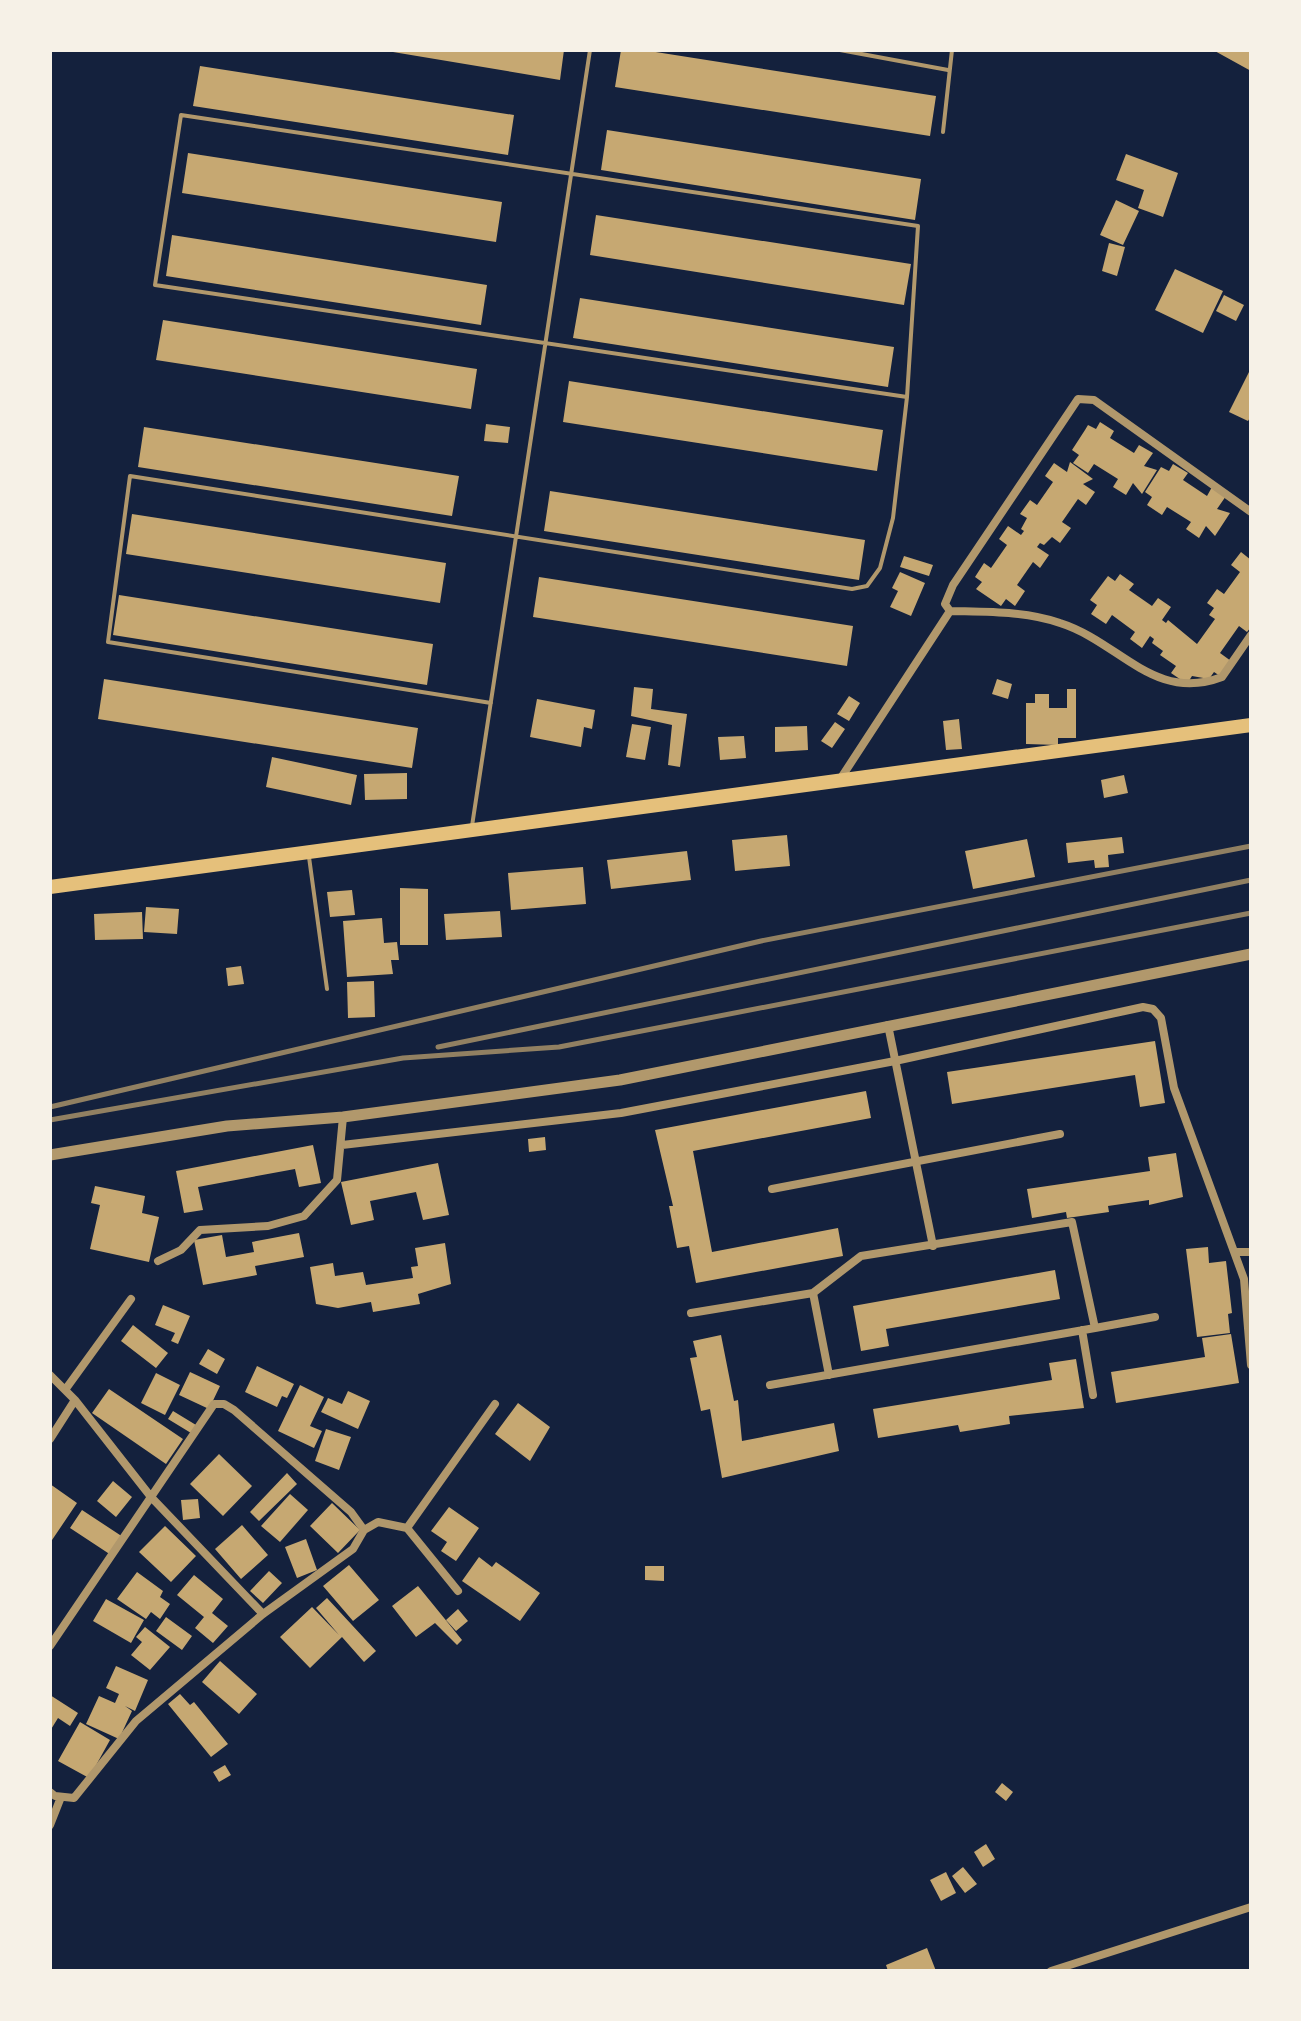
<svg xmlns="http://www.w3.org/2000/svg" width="1301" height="2021" font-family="'Fira Sans Condensed',sans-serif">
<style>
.building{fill:#c6a872}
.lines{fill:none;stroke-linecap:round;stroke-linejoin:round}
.service{stroke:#b1986c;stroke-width:4}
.minor{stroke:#b1986c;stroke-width:8}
.tertiary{stroke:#b1986c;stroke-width:11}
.primary{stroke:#e5c07b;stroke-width:14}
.rail{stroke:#918062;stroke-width:5}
</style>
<rect width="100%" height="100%" fill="#14213d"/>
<path class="building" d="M381 50H564L560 80Z
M621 50H643L936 96 930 136 615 87Z
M1213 50H1251V71Z
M200 66 514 115 508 155 193 106Z
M607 130 921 179 915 220 601 170Z
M188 153 502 202 496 242 182 193Z
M1126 154 1178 173 1163 217 1138 208 1144 190 1116 180Z
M1116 200 1139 211 1123 245 1100 235Z
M596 215 911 264 904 305 590 255Z
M172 235 487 285 481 325 166 276Z
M1109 243 1125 247 1117 276 1102 271Z
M1175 269 1223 291 1203 333 1155 310Z
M1224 295 1244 305 1236 321 1216 311Z
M580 298 894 347 888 387 573 338Z
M163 320 477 369 471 409 156 360Z
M1251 368V416L1248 421 1229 412Z
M569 381 883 430 877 471 563 422Z
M1100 422 1114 431 1110 438 1134 453 1139 445 1153 453 1144 466 1157 470 1142 494 1133 483 1126 495 1113 487 1118 479 1094 464 1088 473 1073 463 1079 455 1072 450 1085 430 1088 425 1096 429Z
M486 424 510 427 508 443 484 441Z
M144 427 459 476 452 516 138 467Z
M1070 462 1093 479 1083 484 1095 492 1086 505 1078 499 1062 522 1071 528 1060 543 1052 537 1044 545 1040 543 1037 547 1049 555 1040 568 1033 562 1017 585 1025 591 1015 606 1006 599 1001 606 976 589 982 582 975 577 984 563 991 568 1007 545 999 539 1008 526 1021 535 1024 531 1021 529 1027 518 1020 514 1030 500 1037 505 1053 482 1045 476 1054 463 1067 472Z
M1173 464 1188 473 1183 480 1207 496 1212 487 1226 496 1217 509 1230 513 1215 536 1206 526 1199 538 1186 529 1191 522 1167 507 1162 515 1147 505 1152 497 1145 492 1161 467 1169 471Z
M550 491 865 540 859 580 544 531Z
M132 514 446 563 440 603 126 554Z
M1241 552 1251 560V627L1247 632 1239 626 1220 653 1231 661 1220 676 1214 672 1209 679 1192 676 1187 684 1171 673 1176 666 1160 655 1163 651 1152 643 1154 639 1150 636 1142 648 1130 639 1135 632 1112 615 1106 624 1091 614 1097 605 1090 600 1108 576 1115 581 1120 574 1134 584 1129 590 1152 606 1158 598 1171 607 1162 620 1166 623 1168 620 1197 644 1215 619 1209 615 1214 608 1207 603 1217 589 1224 594 1240 572 1231 565Z
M904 556 933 565 929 576 900 567Z
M900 572 925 583 911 616 890 607 898 591 892 588Z
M539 577 853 626 847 666 533 617Z
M119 595 433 644 427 685 113 635Z
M104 679 418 728 412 768 98 719Z
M997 679 1012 684 1008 699 992 694Z
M634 687 653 689 651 709 687 714 680 767 668 765 672 725 631 716Z
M1067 689H1076V738H1058V745L1026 744V703H1035V694H1049V708H1067Z
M849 696 860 703 849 721 837 714Z
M537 699 595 710 592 729 584 727 581 747 530 737Z
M959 719 962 749 946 750 943 721Z
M835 722 845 729 832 748 821 741Z
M632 724 651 727 645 760 626 757Z
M807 726 808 750 775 752V727Z
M744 736 746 758 720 760 718 737Z
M272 757 357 775 351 805 266 787Z
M407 773V799L365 800 364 774Z
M1124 775 1128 793 1104 798 1101 780Z
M787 835 790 866 735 871 732 840Z
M1122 837 1124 853 1108 855 1109 867 1095 868 1094 860 1068 863 1066 843Z
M1027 839 1035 877 973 889 965 851Z
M687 851 691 880 611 889 607 860Z
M583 867 586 904 511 910 508 873Z
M400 888 428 889V945H400Z
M352 890 355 915 330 917 327 892Z
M146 907 179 909 177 934 144 932Z
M500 911 502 937 446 940 444 914Z
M142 912 143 939 95 940 94 914Z
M382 918 384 943 397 942 399 960H391L393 974 347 977 343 921Z
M241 966 244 984 228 986 226 968Z
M374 981 375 1017 348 1018 347 982Z
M1155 1041 1165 1103 1140 1107 1135 1075 952 1104 947 1072Z
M866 1091 871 1118 693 1151 712 1252 838 1228 843 1256 696 1283 689 1246 677 1248 669 1206H673L655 1130Z
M545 1137 546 1150 529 1152 528 1139Z
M313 1145 321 1183 299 1187 295 1169 198 1187 203 1210 184 1213 176 1171Z
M1176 1153 1183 1197 1149 1205V1200L1108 1206 1109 1212 1067 1218 1066 1212 1032 1218 1027 1189 1150 1171 1148 1157Z
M438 1163 449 1215 423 1220 416 1192 370 1201 374 1220 351 1225 341 1182Z
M95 1186 145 1196 142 1213 159 1217 149 1262 90 1249 100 1205 91 1203Z
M299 1233 304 1257 255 1266 257 1275 203 1285 194 1240 222 1235 226 1257 254 1252 252 1242Z
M445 1243 451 1284 418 1294 420 1304 373 1312 371 1302 338 1308 316 1304 310 1267 333 1263 335 1276 363 1272 366 1285 413 1278 411 1267 418 1266 415 1248Z
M1208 1247 1209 1263 1226 1261 1232 1313 1228 1314 1230 1333 1197 1337 1186 1249Z
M1055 1270 1060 1299 886 1329 889 1346 861 1351 853 1306Z
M163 1305 190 1316 178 1344 171 1341 175 1333 155 1325Z
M133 1325 168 1353 156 1368 121 1341Z
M1231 1334 1239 1383 1116 1403 1111 1372 1205 1357 1202 1338Z
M721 1335 734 1401 738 1400 742 1441 834 1423 839 1451 722 1478 710 1409 701 1411 690 1358 697 1357 693 1341Z
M208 1349 225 1359 217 1374 199 1364Z
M1076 1359 1084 1408 1009 1416 1010 1424 960 1432 958 1425 878 1438 873 1409 1052 1380 1049 1363Z
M257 1366 294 1384 287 1398 282 1396 277 1407 245 1392Z
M190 1372 220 1386 209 1409 179 1395Z
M156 1373 180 1385 165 1415 141 1403Z
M300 1385 324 1397 310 1426 322 1431 314 1448 278 1431Z
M109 1389 183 1439 166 1464 92 1413Z
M348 1391 370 1401 358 1429 321 1412 328 1398 342 1404Z
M518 1403 550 1427 530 1461 495 1434Z
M173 1411 196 1425 191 1433 168 1419Z
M326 1429 351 1437 339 1470 315 1461Z
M219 1454 252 1486 223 1516 190 1484Z
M287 1473 297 1484 259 1521 250 1512Z
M113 1481 132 1497 116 1517 97 1501Z
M50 1484 77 1503 50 1543Z
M290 1494 308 1510 280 1542 261 1526Z
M198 1499 200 1518 183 1520 181 1500Z
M332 1503 360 1530 338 1553 310 1526Z
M449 1507 479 1528 456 1561 441 1551 447 1542 431 1531Z
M82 1510 123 1537 111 1555 70 1528Z
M242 1525 268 1555 241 1579 215 1549Z
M165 1526 196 1556 171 1582 139 1552Z
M306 1539 317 1570 297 1578 285 1547Z
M479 1557 492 1567 496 1562 540 1593 520 1621 462 1581Z
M349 1565 379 1600 353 1621 323 1586Z
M645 1566H664V1581L645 1580Z
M269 1571 282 1583 263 1603 250 1591Z
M137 1572 163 1591 160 1597 170 1604 160 1619 151 1612 146 1619 117 1599Z
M194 1575 223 1599 212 1613 228 1626 213 1643 195 1628 204 1617 177 1595Z
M418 1586 462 1640 457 1645 435 1623 416 1637 392 1606Z
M327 1598 376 1651 364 1662 342 1637 310 1668 280 1637 312 1607 339 1635 316 1608Z
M106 1599 144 1620 131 1643 93 1621Z
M458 1609 468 1621 456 1631 446 1620Z
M166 1617 192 1636 182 1650 156 1631Z
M145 1627 170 1647 150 1670 131 1655 142 1642 136 1637Z
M220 1661 257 1694 239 1714 202 1682Z
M116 1666 148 1680 135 1711 125 1706 132 1711 119 1739 86 1724 99 1696 115 1703 119 1694 106 1688Z
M180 1694 190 1705 194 1702 228 1744 211 1757 168 1704Z
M50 1695 78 1713 70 1726 58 1718 50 1731Z
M80 1722 110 1740 89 1778 58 1761Z
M225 1765 231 1775 219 1782 213 1772Z
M1002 1783 1013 1792 1006 1801 995 1792Z
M986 1844 995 1859 983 1867 974 1852Z
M963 1867 977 1884 965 1893 952 1876Z
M946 1872 956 1893 941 1901 930 1880Z
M927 1948 936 1971H888L886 1965Z"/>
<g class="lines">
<path class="service" d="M840 50 948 70
M943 132 952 50
M491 703 108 642 130 476 852 589 867 586 880 568 893 518 907 397 918 226 181 115 155 285 907 397
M472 826 590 50
M309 857 327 989"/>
<path class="minor" d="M950 611 945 604 953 585 1078 399 1094 400 1251 512
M950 611C987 612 1025 611 1060 623 1120 642 1154 703 1222 677L1251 635
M839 781 950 611
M888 1025 933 1246
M342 1145 621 1113 895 1061 1143 1007 1153 1009 1161 1018 1174 1088 1244 1279 1251 1365
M772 1189 1060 1134
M1235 1252H1251
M158 1261 181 1250 200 1230 268 1226 304 1216 337 1180 343 1117
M691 1313 813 1293
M1095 1328 1155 1317
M1082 1330 1093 1395
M50 1375 75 1400 50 1439
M770 1385 1095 1328 1072 1222 861 1256 813 1293 829 1375
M65 1390 131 1299
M75 1400 151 1497 263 1614
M407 1528 495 1404
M364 1530 378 1522 407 1528 458 1591
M50 1646 214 1404H224L234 1410 351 1512 364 1530 353 1549 263 1614 136 1721 74 1798 55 1796 50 1792
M50 1825 61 1797
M1051 1971 1251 1907"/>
<path class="tertiary" d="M50 1155 227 1126 343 1117 620 1080 1251 954"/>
<path class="primary" d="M50 887 1251 725"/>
<path class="rail" d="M438 1047 1251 880
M50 1107 761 941 1251 846
M50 1120 403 1058 559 1047 1251 913"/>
</g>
<rect width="1301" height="2021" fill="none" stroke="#f6f1e7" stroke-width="104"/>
</svg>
